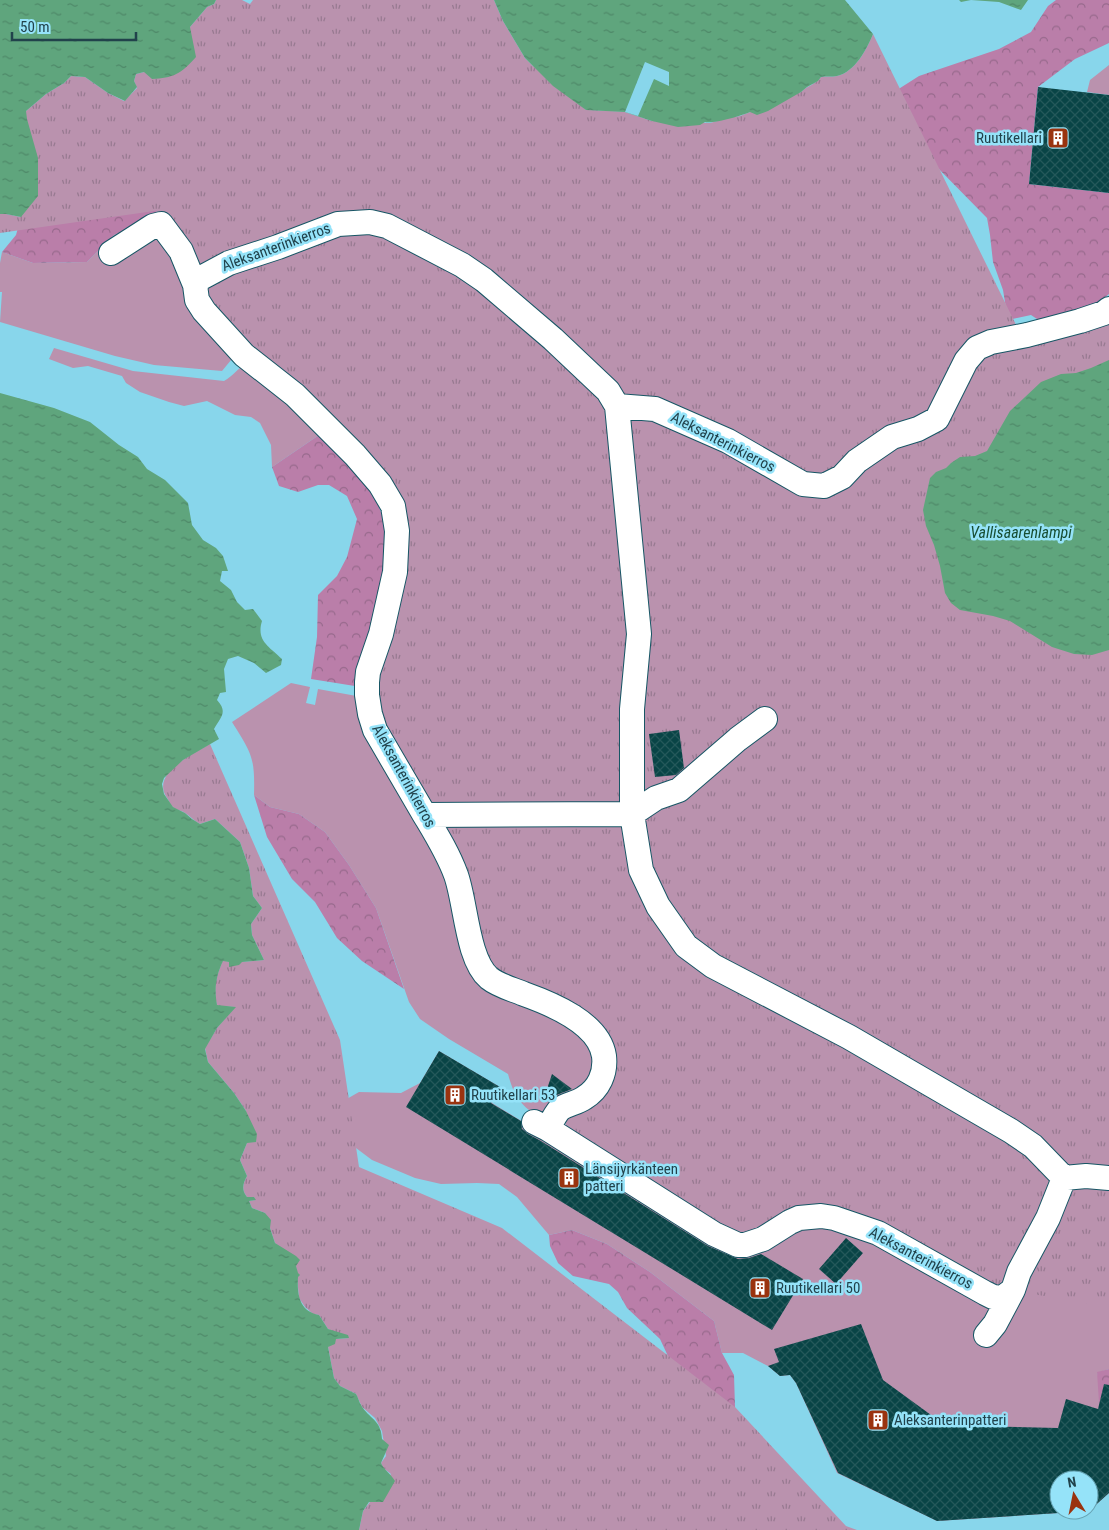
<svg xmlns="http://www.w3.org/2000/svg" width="1109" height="1530" font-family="'Roboto Condensed',sans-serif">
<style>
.green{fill:#ba92ae;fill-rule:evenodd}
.forest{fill:url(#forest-crowns)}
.park{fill:url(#park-tufts)}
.water{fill:url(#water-ripples)}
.pier{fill:#88d6eb}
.building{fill:url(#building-cross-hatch)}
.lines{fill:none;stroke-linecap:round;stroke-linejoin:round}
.minor-casing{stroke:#175665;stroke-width:26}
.minor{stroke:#fff;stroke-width:24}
.labels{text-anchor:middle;stroke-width:5;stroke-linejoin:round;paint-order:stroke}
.poi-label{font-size:15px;fill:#21424b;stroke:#95e3f9;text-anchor:start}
.street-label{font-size:15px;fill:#21424b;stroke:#95e3f9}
.water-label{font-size:16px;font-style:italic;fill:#184e33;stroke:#95e3f9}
</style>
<defs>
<pattern id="forest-crowns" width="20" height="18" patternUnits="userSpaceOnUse" patternTransform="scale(1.25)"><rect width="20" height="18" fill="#ba7ea9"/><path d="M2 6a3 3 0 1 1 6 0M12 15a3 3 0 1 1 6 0" fill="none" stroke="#97698c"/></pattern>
<pattern id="park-tufts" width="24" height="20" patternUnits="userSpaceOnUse" patternTransform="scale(1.25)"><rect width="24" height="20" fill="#ba92ae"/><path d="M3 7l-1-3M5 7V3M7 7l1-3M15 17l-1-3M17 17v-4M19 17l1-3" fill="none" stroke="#977990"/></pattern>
<pattern id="water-ripples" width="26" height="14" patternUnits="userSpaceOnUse" patternTransform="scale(1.25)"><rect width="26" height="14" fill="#5fa57d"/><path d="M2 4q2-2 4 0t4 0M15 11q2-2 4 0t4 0" fill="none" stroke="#4e8868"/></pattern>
<pattern id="building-cross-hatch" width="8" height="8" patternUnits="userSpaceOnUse" patternTransform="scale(1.25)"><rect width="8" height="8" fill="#094446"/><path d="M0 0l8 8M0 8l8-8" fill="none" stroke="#24585a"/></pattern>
</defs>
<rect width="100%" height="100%" fill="#88d6eb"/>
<path class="green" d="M1109 65V95L1087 92 1090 80Z
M535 66 586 110 625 112 236 354 222 371 154 365 115 356 0 322 2 292H0V263L2 252 33 263 87 262 114 235 154 218 167 186Z
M54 348 133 371 224 381C233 376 238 368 247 363L319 435 272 467 271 445 260 423 251 417 235 415 207 401 184 406 169 402 140 392 126 383 122 376 88 366 73 368 49 359Z
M291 683 310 687 306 703 315 705 318 689 362 697 518 998 592 1041 599 1074 558 1107 537 1115C520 1106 513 1093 508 1074L449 1039 420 1019 409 1002 376 908 349 865 325 832 299 814 270 807 254 795C255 757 252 754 232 722Z
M439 1051 500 1087 492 1103 580 1157 787 1230 830 1224 910 1257 1007 1319 1026 1292 1109 1184V1369L1097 1373 1109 1407V1493L1089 1511 937 1521 837 1473 796 1383 790 1375 780 1376 768 1366 743 1353H722L714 1321 650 1272 607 1244 572 1230 549 1235 517 1197 499 1184 477 1183 441 1184 415 1178 372 1160 348 1142 345 1100 359 1092 401 1093 420 1083ZM1059 1480H1089V1510H1059Z"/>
<path class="forest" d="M1056 0H1109V43L1075 59 1038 87 1029 184 1109 193V294L1094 306 1043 323 1031 315 1008 320 1003 290 993 262 990 235 987 218 929 159 897 90 919 76 999 49 1031 32 1048 6Z
M167 186 154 218 114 235 87 262 33 263 2 252 16 235 21 217Z
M319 435 373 490 384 521 385 564 361 687 311 679 317 637 318 595 337 576 347 557 357 519 347 496 329 485H318L298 492 279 486 272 467Z
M254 795 270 807 299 814 325 832 349 865 376 908 404 989 362 961 337 938 315 902 292 879 267 837Z
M572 1230 607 1244 650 1272 714 1321 722 1353 734 1375 735 1407 724 1445 674 1369 660 1339 627 1308 618 1292 609 1284 573 1276 558 1263 550 1246 549 1235Z
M1109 1369V1407L1099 1403 1097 1372Z"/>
<path class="park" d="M216 0H242L250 4 253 0H494L503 21 525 58 553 86 586 110 625 112 652 121 710 123 728 118 740 116 801 92C807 86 816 84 821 77 826 76 832 77 837 76 855 72 867 49 873 34L1024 341 1109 316V1307L1003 1289 839 1212 743 1239 581 1138 565 1126 567 1116 614 1060 493 972 395 755 372 693 403 508 211 309 197 276 161 210 0 233V214H6L21 217 26 111 46 94 64 83 71 76 85 77 108 93 124 101 137 88 134 81 136 74 144 72 190 27 207 7 214 4Z
M210 744 340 1040 359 1167 502 1228 735 1407 846 1526 857 1530H359L363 1511 391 1474 383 1468 381 1463 386 1456 382 1431 375 1418 362 1407 356 1394 340 1386 334 1378 328 1347 336 1339 349 1338 328 1329 319 1315 313 1314 305 1307 299 1298 296 1266 282 1249 275 1243 265 1213 252 1208 249 1201 255 1200 254 1197H247C241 1190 243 1183 247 1176L240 1160 247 1143 246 1111 234 1093 208 1062 205 1048 217 1028 235 1007 217 1006C213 988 216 977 223 960L229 962V966L241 962 264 960 252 935 251 924 262 908 253 896 249 868 240 842 215 819 200 824C194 821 190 816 185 813 181 810 177 810 174 808 171 806 169 801 167 798 150 773 193 754 210 744Z"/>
<path class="water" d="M0 0H216L214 4 207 7 190 27 196 57C181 74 173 78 152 79L144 72 136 74 134 81 137 87 125 101 108 93 85 77 71 76 64 83 46 94 26 111 27 119 38 158V196L21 217 6 214H0Z
M494 0H845L873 34C867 49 855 72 837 76 832 77 826 76 821 77L818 81 807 87 801 92 768 111 757 115 750 112C741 116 713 124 705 122L700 125 678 127 652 121 625 112 586 110 553 86 525 58 503 21Z
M959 0H1028L1021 10 999 2 971 0 961 2Z
M1109 360V650L1092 655 1074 654 1052 647 1010 621 993 616 960 610 951 603 945 593 940 566 934 545 926 526 923 510 930 478 936 472 946 468 951 463 960 457 975 456 987 451 1010 411 1041 382 1061 374 1076 373 1091 368Z
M0 393 54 408 90 422 119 445 138 457 147 469 165 480 188 503 192 525 203 540 216 548 223 556 228 571H222L220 581 231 590 237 602 245 610 253 609 262 621C256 641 269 646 282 659L281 665 266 673 254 663 238 656 228 659 224 669 226 692 220 693 217 700C228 712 221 717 214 729L219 739 183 760 164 778 162 784 164 794 173 807 185 813 192 819 200 824 215 819 240 842 249 868 253 896 262 908 251 924 252 935 264 960 242 962 239 965 229 967V962L223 961C216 976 214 988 217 1005L236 1007 217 1028 205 1049 208 1062 234 1093 246 1111 257 1134 256 1142 247 1143 240 1160 247 1176C243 1183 241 1190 247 1197H254L256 1200 249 1201 252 1208 265 1213 271 1220 270 1228 275 1243 296 1256 300 1260 296 1266 298 1273 300 1275 298 1277C297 1294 299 1311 319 1315L328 1329 348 1335 349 1338 336 1339 335 1344 328 1347 334 1378 340 1386 356 1394C358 1397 359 1402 361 1405 369 1419 381 1419 382 1439L389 1445 381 1463C384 1470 391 1474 395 1481L383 1502H369L363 1511 359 1530H0Z"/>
<path class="pier" d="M645 62 669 72V86L654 79 638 116 625 112Z"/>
<path class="building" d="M1038 87 1109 95V193L1029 184Z
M679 730 684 768 676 775 655 777 649 734Z
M439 1051 500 1087 491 1103 521 1121 522 1129 528 1134 541 1141 708 1246 738 1259 749 1258 761 1254 803 1279 772 1330 406 1107Z
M552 1074 572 1089 554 1096 550 1094 548 1086Z
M846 1238 863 1253 836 1284 819 1269Z
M861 1324 883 1380 931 1415 953 1423 970 1426 1058 1428 1066 1399 1098 1409 1104 1384 1109 1385V1493L1089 1511V1480H1059V1513L937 1521 838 1473 796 1383 790 1375 780 1376 768 1366 779 1362 774 1349Z"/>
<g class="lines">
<g class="minor-casing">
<path id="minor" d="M111 253 153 226 161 224 181 251 195 285
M617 406 639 634 632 709V814L641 870 658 906 686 946 713 966 849 1037 1011 1131 1033 1146 1064 1178
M425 815 632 814 656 798 679 790 738 739 765 719
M534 1122 548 1129 714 1234 738 1245H745L763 1239 790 1222 799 1218 821 1216 834 1218 878 1233 985 1293 993 1297 1002 1298 1013 1290 1019 1272 1048 1218 1064 1178
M548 1129C551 1123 555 1114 560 1109 567 1104 577 1103 584 1098 599 1089 606 1073 604 1056 599 1023 552 1004 524 994 512 989 499 986 489 978 467 959 466 903 456 875 448 853 436 834 424 814 410 790 396 766 382 742L375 730 370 714 367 695V682L368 672 381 634 395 572 397 531 393 506 380 484 355 455 295 395 244 355 204 311 197 300 195 285 201 278 229 263 278 247 338 224 370 222 387 226 462 265 484 280 553 339 608 391 617 406 655 409 728 441 803 484 824 486 842 477 857 461 892 437 918 429 937 419 966 361 977 348 991 342 1027 335 1080 321 1104 313 1109 309
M1064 1178 1086 1176 1109 1178
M986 1335 995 1324 1013 1290"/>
</g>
<use href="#minor" class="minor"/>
</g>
<defs>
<g id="building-square" transform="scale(1.125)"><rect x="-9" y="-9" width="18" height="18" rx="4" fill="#9a330f" stroke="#95e3f9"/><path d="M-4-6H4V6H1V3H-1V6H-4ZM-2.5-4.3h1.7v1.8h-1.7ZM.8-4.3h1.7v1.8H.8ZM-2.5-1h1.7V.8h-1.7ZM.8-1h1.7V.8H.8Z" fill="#fff"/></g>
</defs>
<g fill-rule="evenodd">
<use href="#building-square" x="1058" y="138"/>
<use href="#building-square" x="455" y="1095"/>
<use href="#building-square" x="569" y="1178"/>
<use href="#building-square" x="760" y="1288"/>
<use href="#building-square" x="878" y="1420"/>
</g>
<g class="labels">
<g class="poi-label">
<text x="1042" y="143" text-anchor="end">Ruutikellari</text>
<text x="471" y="1100">Ruutikellari 53</text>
<text x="585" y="1174">Länsijyrkänteen<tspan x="585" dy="17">patteri</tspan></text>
<text x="776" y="1293">Ruutikellari 50</text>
<text x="894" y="1425">Aleksanterinpatteri</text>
</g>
<g class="street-label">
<text transform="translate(276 247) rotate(-20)" y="5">Aleksanterinkierros</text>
<text transform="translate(723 442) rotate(27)" y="5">Aleksanterinkierros</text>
<text transform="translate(404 776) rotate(61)" y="5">Aleksanterinkierros</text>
<text transform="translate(921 1258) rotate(28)" y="5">Aleksanterinkierros</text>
</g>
<g class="water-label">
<text x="1021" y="538">Vallisaarenlampi</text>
</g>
</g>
<g transform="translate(1074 1495) rotate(350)"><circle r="24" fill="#95e3f9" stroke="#67a3b3"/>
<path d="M0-4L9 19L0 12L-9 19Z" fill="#9a330f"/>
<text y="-8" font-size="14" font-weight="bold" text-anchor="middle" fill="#21424b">N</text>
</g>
<path d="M12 32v8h124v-8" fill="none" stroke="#21424b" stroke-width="2.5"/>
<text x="20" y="32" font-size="15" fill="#21424b" stroke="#95e3f9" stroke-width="4" paint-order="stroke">50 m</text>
</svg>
